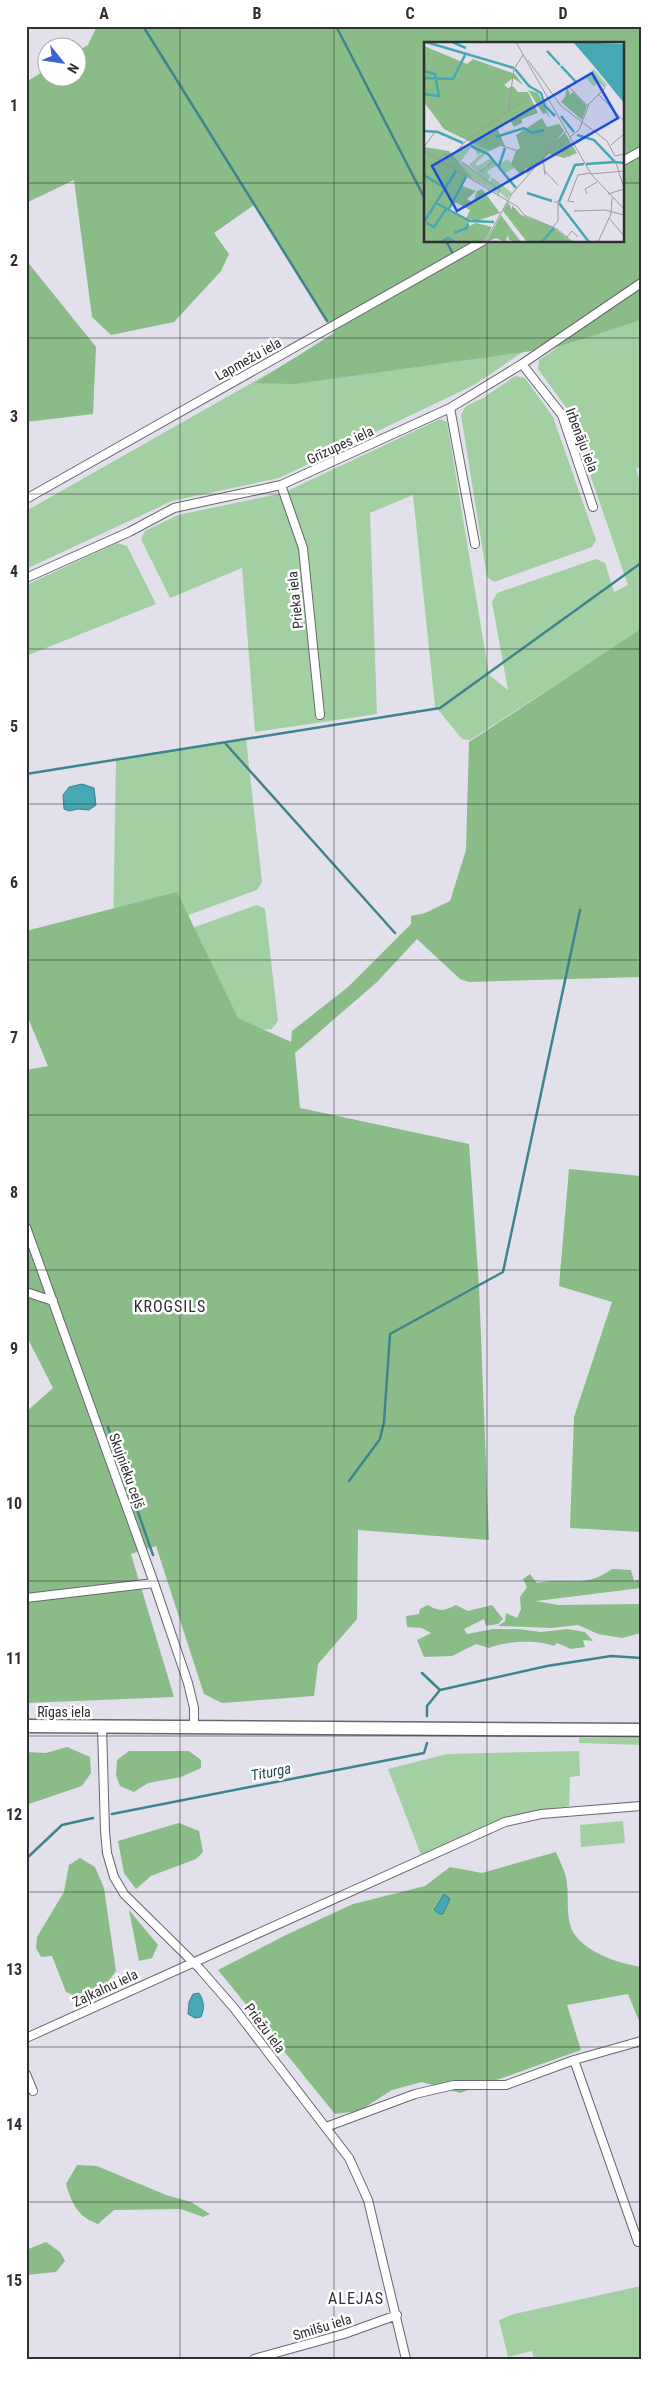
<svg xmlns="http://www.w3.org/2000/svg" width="667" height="2385" font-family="'Roboto Condensed',sans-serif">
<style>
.green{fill:#a3d0a2}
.forest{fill:#89bc87;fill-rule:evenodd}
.water{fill:#46a8b3;stroke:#3f848d}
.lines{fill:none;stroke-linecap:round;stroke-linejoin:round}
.stream{stroke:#3f848d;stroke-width:2.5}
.minor-casing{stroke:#686770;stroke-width:10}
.primary-casing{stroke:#686770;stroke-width:15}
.minor{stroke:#fff;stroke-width:8}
.primary{stroke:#fff;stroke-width:12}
.grid{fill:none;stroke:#303034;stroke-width:1;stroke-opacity:0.55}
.labels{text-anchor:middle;stroke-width:5;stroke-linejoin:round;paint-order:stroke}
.street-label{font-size:14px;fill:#303034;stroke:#fff}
.water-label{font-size:15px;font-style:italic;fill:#234f54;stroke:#fff}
.quarter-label{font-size:16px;letter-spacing:1px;fill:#303034;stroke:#fff}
.inset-river{fill:none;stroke:#46a8b3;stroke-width:2.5}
.inset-road{fill:none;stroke:#9a9aa2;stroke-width:1}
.view{fill:#1d4ed8;fill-opacity:0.15;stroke:#1d4ed8;stroke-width:2.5}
.inset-edge{fill:none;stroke:#303034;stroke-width:2.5}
.neatline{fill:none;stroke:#303034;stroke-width:2}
.grid-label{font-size:16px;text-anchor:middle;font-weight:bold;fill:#303034}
</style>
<rect width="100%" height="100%" fill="#e1e0eb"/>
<path class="green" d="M638 293H641V467L636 468 641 485V630L470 740 462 739 435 706 413 495 370 513 377 714 255 732 242 568 170 598 141 539 145 531 178 515 283 493 440 419 447 422 489 675 508 690 492 602 497 593 596 559 605 563 614 592 628 585 568 410 538 369 539 360Z
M609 294 474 385 279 478 172 501 26 569V511L350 327Z
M515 376 525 378 553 417 596 540 592 547 494 582 487 577 461 415 466 406 483 398Z
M117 543 127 546 156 604 26 656V585Z
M246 739 262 882 257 890 123 939 113 935 116 759Z
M257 905 265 909 278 1021 272 1029 122 1040 119 954Z
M579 1738H641V1745L579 1743Z
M579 1751 580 1776 570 1777 569 1806 509 1816 421 1855 388 1769 447 1754Z
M623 1821 625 1843 581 1847 580 1825Z
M641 2286V2359H534L532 2351 508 2357 499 2320 514 2314Z"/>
<path class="forest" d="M97 26H641V320L554 348 294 384 255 383 334 333 254 205 214 233 229 254 221 271 174 322 111 335 92 317 74 180 26 203V82L47 69 48 78H78V51L88 45ZM426 44H623V241H426Z
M26 260 96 347 93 414 26 422Z
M641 629V977L469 982 460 979 417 939 377 982 295 1053 300 1108 469 1144 479 1286 489 1540 358 1530 357 1619 318 1664 314 1696 222 1703 204 1694 156 1546 131 1554 174 1697 26 1703V1412L53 1388 26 1335V1070L48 1066 26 1013V931L177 892 238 1018 291 1042 292 1031 348 987 411 924V916L425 913 450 901 466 850 469 742Z
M569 1169 641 1176V1532L570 1528 574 1417 612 1302 559 1286Z
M612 1569 631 1570 634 1581 641 1579V1588L536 1601 558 1605 641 1604V1633L622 1638 598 1634 578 1625 552 1628 498 1626 505 1621 506 1613 517 1618 521 1609 520 1597 527 1587 523 1579 530 1574 537 1583C566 1577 585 1589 612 1569Z
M428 1605C439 1612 445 1611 456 1605L468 1611 492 1605 503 1619 498 1624 486 1626 484 1619 464 1629 467 1634 493 1629H518L541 1632 567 1629 585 1632 593 1641 583 1640 585 1647 571 1649 557 1643 554 1646C538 1639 505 1641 489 1648L476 1644 452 1656 424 1657 417 1640 431 1633 422 1628 407 1627 406 1616 419 1614 420 1609Z
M67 1747 90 1757 91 1773 82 1786 26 1805V1752L46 1753Z
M129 1751H189L201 1760V1768L181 1777 148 1783 134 1792 120 1786 116 1775 117 1760Z
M179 1823 199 1831 203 1852 196 1859 151 1876 136 1889 124 1873 118 1841Z
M556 1852C559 1860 564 1869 566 1877 570 1895 564 1919 575 1935 589 1954 619 1963 641 1967V2026L628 1994 567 2005 581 2050 460 2093 422 2082 392 2090 359 2111 335 2114 218 1970 286 1935 353 1904 425 1886 450 1867 482 1873Z
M80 1858 95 1867 104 1888 116 1971 104 1987 73 1995 66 1992 52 1956 41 1957 36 1948 37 1937 64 1892 69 1865Z
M129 1910 158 1945 152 1958 139 1961Z
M77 2165 97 2166 166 2195 191 2202 210 2214 203 2217 181 2209 114 2210 98 2224C78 2217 72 2204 66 2184Z
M46 2242 60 2252 65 2261 56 2272 26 2275V2250Z"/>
<path class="water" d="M82 784 94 788 96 805 89 810 78 809 69 811 64 809 63 795 69 787Z
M444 1894 450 1899 443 1914H439L434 1910Z
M199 1993C204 2001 205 2008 201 2017L195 2018 188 2014 189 2002 193 1994Z"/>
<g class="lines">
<path class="stream" d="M143 26 327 321
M336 26 426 201
M446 241 452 252
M225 743 395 933
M26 774 440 708 641 563
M108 1427 153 1555
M349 1481 380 1439 384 1422 390 1334 503 1272 580 910
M422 1673 440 1690
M427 1716V1706L440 1690 547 1666 611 1656 641 1658
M112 1814 424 1753 427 1743
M26 1859 62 1825 93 1818"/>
<g class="minor-casing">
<path id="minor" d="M623 161 641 151
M522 364 562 415 593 507
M450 408 475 544
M281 485 303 548 320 715
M26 499 483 241
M26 578 129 532 174 508 281 485 450 408 522 364 641 283
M26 1227 154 1583 188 1683 194 1708V1727
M26 1292 53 1301
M26 1598 154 1583
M102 1727 105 1831 107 1853 114 1877 124 1894 200 1969 234 2008 349 2158 368 2200 406 2359
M26 2038 505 1822 541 1814 641 1806
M574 2060 638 2242
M26 2074 33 2091
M326 2127 415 2094 454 2085H506L574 2060 641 2041
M254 2359 344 2334 397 2315"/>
</g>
<g class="primary-casing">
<path id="primary" d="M26 1726 641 1730"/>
</g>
<use href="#minor" class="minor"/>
<use href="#primary" class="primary"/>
</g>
<path class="grid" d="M180 26V2359M334 26V2359M487 26V44M26 183H426M623 183H641M487 241V2359M26 338H641M26 494H641M26 649H641M26 804H641M26 960H641M26 1115H641M26 1270H641M26 1426H641M26 1581H641M26 1736H641M26 1892H641M26 2047H641M26 2202H641"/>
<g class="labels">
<g class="street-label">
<text transform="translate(248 359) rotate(-29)" y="5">Lapmežu iela</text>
<text transform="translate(582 440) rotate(69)" y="5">Irbenāju iela</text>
<text transform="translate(340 445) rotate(-25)" y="5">Grīzupes iela</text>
<text transform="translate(295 600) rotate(-96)" y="5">Prieka iela</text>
<text transform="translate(127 1471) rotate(70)" y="5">Skujnieku ceļš</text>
<text x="64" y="1717">Rīgas iela</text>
<text transform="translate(105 1988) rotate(-25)" y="5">Zaļkalnu iela</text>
<text transform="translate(265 2028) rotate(53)" y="5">Priežu iela</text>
<text transform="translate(322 2327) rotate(-17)" y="5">Smilšu iela</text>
</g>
<g class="water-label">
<text transform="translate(271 1772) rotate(-11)" y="5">Titurga</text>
</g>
<g class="quarter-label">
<text x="170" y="1312">KROGSILS</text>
<text x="356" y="2304">ALEJAS</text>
</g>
</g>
<g transform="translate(424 42)">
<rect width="200" height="200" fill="#e1e0eb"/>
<path d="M170 27 183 43 181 45 174 39 170 45 162 36ZM48 100 65 109 51 122 54 124 67 116 73 123 63 130 67 134 64 139 45 123 60 109 54 113 48 104 37 119 28 115 37 104 40 108ZM15 117 41 122 76 149 74 152ZM83 117 92 125 80 132 74 124ZM68 135 88 151 83 157 66 140Z" fill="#a3d0a2"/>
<path d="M0 4 43 22 49 17 91 32 99 43 89 36 80 43 84 46 89 44 94 50H104L114 71 98 77V81L90 85 86 78 73 85 81 104 93 108 96 106 92 93 118 76 123 85 135 82 140 89 132 99 141 91 153 111 140 116 125 112 103 132V125L97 133 87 122 92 109 77 104 65 109 20 87 0 60ZM143 44 146 53 149 50 163 64 158 78 137 60 141 55ZM104 48 114 51 127 78 122 71 119 72ZM0 105 25 109 49 137 43 134 38 144 52 149 43 157 49 161 53 149 58 147 76 171 53 179 45 177V184L52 181 68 185 60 200H0ZM33 161 46 168 42 177 25 167 28 162ZM84 160 88 168V163L97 173 129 185 148 200H103L79 169ZM77 173 97 200 85 198 84 193 81 200 72 196 62 200Z" fill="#89bc87" fill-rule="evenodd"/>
<path d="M149 0 200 2V61L169 23Z" fill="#46a8b3"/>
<path class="inset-river" d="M2 0 90 26M28 0 42 6M123 9 136 23M137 24 152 40M91 27 105 44 117 51 121 64 131 74M0 29 11 32 15 54 0 52M0 36 29 37 41 13M137 74 150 90M0 89 14 90 39 101M153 93 170 98 191 120 200 121M72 95 100 86 108 91 120 88M47 104 64 112 92 146M162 122 191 120M75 124 81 106M0 133 21 146M103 151 128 159M135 160 151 123 160 122M12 161 46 179 70 180M135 161 165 200M25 167 42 135M0 180 32 129M3 181 10 185 22 167M30 191 43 186 44 182M17 200 24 196 31 200M118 200 130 186"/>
<path class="inset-road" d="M92 0 167 132 200 167M104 18 137 64 183 99 191 114 200 112M143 43 164 64M174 52 200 79M84 70 90 27 99 13M146 95 155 88 165 62 181 46 175 39M134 97 146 115M187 103 200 92M0 105 11 90M0 109 94 165 100 173 133 187 149 200M27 115 43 98 101 57M119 115 121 133M14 117 20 112 41 122 76 148 74 153M192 121 200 146M119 127 134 143M55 131 69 120M167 132 200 129M163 152 161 147 173 140M184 152 200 147M150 160 144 159 154 133 166 131M150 169 181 168 200 173M185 176 200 194M129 185 134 179V160H130M143 195 148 189 154 195M61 200 87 153 142 89M174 200 187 172 188 156"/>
<path class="view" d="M168 31 194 76 33 169 8 124Z"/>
<rect width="200" height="200" class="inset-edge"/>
</g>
<rect width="667" height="2385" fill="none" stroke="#ffffff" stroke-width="55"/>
<g transform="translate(62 62) rotate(120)"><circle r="24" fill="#ffffff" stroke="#acacae"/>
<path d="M0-4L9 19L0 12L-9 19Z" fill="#3c63d5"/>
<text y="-8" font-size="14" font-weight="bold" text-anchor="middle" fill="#303034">N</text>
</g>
<rect x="28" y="28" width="612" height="2330" class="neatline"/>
<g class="grid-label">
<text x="104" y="19">A</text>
<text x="257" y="19">B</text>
<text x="410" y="19">C</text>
<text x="563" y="19">D</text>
<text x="14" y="111">1</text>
<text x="14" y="266">2</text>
<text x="14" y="422">3</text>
<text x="14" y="577">4</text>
<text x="14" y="732">5</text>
<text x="14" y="888">6</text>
<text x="14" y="1043">7</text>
<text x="14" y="1198">8</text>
<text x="14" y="1354">9</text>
<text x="14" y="1509">10</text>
<text x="14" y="1664">11</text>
<text x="14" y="1820">12</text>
<text x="14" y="1975">13</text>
<text x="14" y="2130">14</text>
<text x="14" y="2286">15</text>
</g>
</svg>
